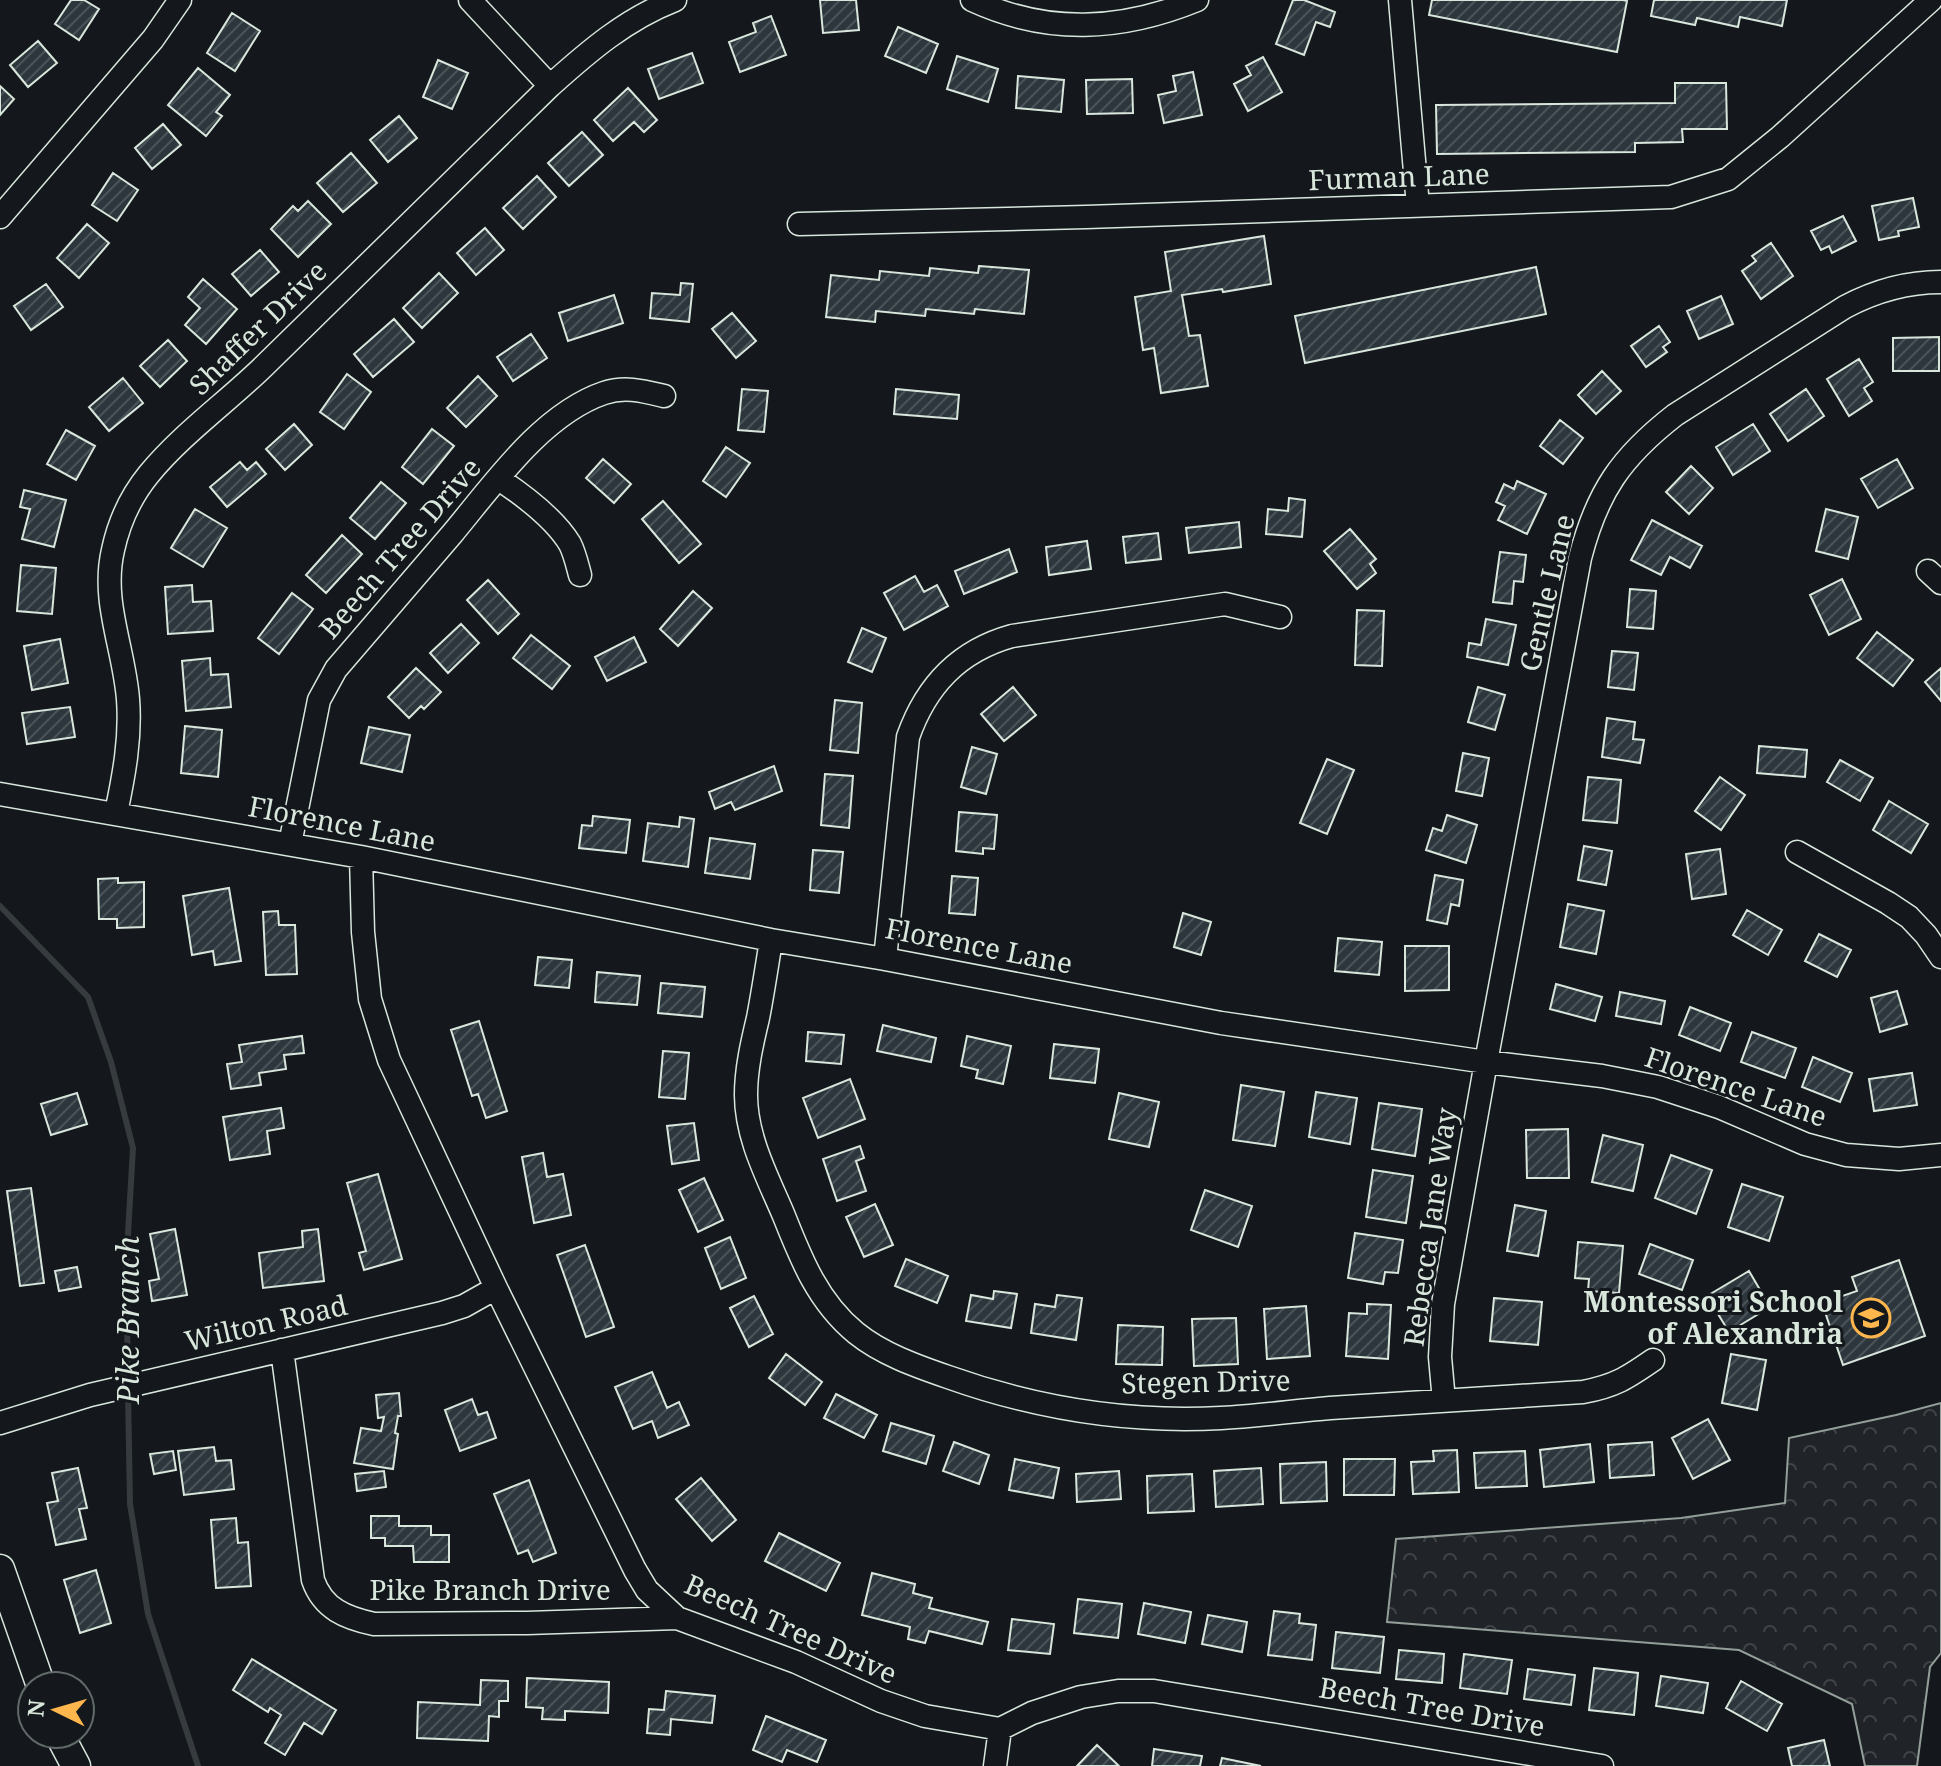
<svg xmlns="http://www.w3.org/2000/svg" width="1941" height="1766" font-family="'Noto Serif',serif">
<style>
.forest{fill:url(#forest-crowns);stroke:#939e99;stroke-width:2}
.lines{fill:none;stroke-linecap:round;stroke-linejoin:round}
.stream{stroke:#363b3e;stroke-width:6}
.building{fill:url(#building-hatch);stroke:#d8e6dc;stroke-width:2}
.minor-casing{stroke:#d8e6dc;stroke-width:25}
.major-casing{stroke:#d8e6dc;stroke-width:31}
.minor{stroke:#14181c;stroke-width:22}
.major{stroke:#14181c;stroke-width:28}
.labels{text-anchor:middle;stroke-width:6;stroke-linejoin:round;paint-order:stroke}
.street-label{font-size:28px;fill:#d8e6dc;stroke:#14181c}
.poi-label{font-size:28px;font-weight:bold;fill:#d8e6dc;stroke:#14181c;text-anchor:end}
.water-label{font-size:30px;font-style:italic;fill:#d8e6dc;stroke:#14181c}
</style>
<defs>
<pattern id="forest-crowns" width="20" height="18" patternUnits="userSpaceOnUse" patternTransform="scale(2)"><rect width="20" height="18" fill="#202428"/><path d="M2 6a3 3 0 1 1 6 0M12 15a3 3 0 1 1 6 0" fill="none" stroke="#404447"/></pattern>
<pattern id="building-hatch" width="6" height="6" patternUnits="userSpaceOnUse" patternTransform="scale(2)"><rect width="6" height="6" fill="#2c363c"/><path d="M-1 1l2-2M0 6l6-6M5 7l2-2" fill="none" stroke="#4a5358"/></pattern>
</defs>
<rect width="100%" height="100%" fill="#14181c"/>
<path class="forest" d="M1941 1403V1653L1930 1667 1917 1766H1865L1852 1704 1739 1650 1387 1622 1396 1539 1681 1518 1785 1503 1789 1438 1896 1415Z"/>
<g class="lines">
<path class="stream" d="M0 906 88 997 111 1062 133 1148 126 1268 128 1380
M128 1391 130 1504 148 1614 198 1766"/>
</g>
<path class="building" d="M71 0H84L99 9 79 40 55 24Z
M820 0H856L859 30 823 33Z
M1293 0H1304L1335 12 1330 27 1316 22 1304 55 1276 44Z
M1432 0H1623L1627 1 1617 52 1429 15Z
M1654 0H1787L1782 26 1740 17 1738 27 1697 18 1695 25 1651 16Z
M232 13 260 31 235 71 207 53Z
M771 16 786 55 740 72 729 42 756 32 753 23Z
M898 27 938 44 926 73 885 56Z
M38 41 57 63 28 87 10 65Z
M692 53 703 83 659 99 648 69Z
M957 56 998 69 988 102 947 89Z
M1263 57 1282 92 1248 111 1234 84 1251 75 1246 66Z
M438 60 468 73 452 109 423 97Z
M198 68 230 95 216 112 222 116 206 136 168 105Z
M1193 72 1202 115 1164 123 1158 95 1176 91 1173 76Z
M1018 76 1064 80 1061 112 1016 108Z
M1132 79 1133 113 1087 114 1086 80Z
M1675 83H1726L1727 129H1682L1683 142 1635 143V152L1437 154 1436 105 1675 103Z
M0 86 14 99 0 115Z
M628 88 657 120 644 132 634 122 613 141 594 120Z
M399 116 417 138 388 162 370 140Z
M163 124 181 145 152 169 135 148Z
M582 132 603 155 569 186 548 163Z
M351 153 377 183 343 212 317 183Z
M113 173 138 190 117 221 92 205Z
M537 176 556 197 523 229 503 208Z
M1913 198 1919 227 1898 231 1899 236 1879 240 1872 206Z
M308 201 331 224 298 257 271 229 293 206 298 211Z
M1843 216 1856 241 1832 253 1829 246 1821 250 1811 231Z
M87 224 109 243 79 278 57 258Z
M485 228 504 250 476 275 457 253Z
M1264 236 1271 284 1223 292 1222 289 1182 295 1189 336 1200 335 1208 386 1161 393 1154 348 1143 350 1135 297 1171 291 1165 252Z
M1771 243 1793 276 1761 299 1742 271 1756 261 1752 256Z
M260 250 279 272 251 296 232 274Z
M979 266 1029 270 1024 314 975 309 974 314 926 309 925 316 876 311 875 322 826 317 831 275 879 280 880 271 929 276 930 268 978 273Z
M1536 267 1546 314 1305 363 1295 316Z
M439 273 458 293 422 328 403 308Z
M203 279 237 309 206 344 185 325 200 308 188 297Z
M681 283 693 284 689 322 650 318 652 293 680 295Z
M46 284 63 307 31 330 14 306Z
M614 295 623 323 568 341 559 313Z
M1721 296 1733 324 1699 339 1687 311Z
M732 313 756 341 736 358 712 329Z
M394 319 414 342 373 377 354 354Z
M1659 326 1670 342 1663 347 1667 352 1646 367 1631 346Z
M531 334 547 358 513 381 497 357Z
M1939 337V371H1893V338Z
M168 340 187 361 160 387 140 366Z
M1859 359 1873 382 1864 388 1872 401 1849 416 1827 379Z
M1602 371 1621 391 1596 414 1578 395Z
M347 374 371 392 344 429 320 412Z
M478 376 497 396 466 427 447 408Z
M123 378 143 403 109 431 89 407Z
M742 389 768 391 764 432 738 430Z
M896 389 959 395 957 419 894 414Z
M1806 389 1824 416 1788 441 1770 414Z
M1560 420 1583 438 1563 464 1540 446Z
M294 424 312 445 285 470 266 449Z
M1753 424 1770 451 1733 475 1716 447Z
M432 429 454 446 423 484 402 467Z
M66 430 95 446 76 480 47 464Z
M726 447 750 463 726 497 703 481Z
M603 459 631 484 614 503 586 478Z
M1897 459 1913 488 1878 508 1861 479Z
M240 462 247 470 256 462 266 474 227 507 210 487Z
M1691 466 1713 488 1689 514 1666 492Z
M1517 481 1546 494 1527 534 1498 520 1505 506 1496 502 1504 484 1514 489Z
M381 482 406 503 375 539 350 518Z
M24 490 66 500 54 547 22 539 30 509 20 507Z
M1289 498 1305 500 1302 537 1266 534 1268 509 1288 511Z
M663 501 701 544 679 563 642 519Z
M195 509 227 528 203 567 171 548Z
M1826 509 1858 517 1848 559 1816 551Z
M1652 520 1702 546 1690 568 1670 557 1661 575 1631 560Z
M1239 522 1241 547 1189 553 1186 528Z
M1350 529 1376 559 1370 564 1376 573 1357 589 1324 551Z
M1158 533 1161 559 1126 563 1123 537Z
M342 535 362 554 326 593 306 575Z
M1087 541 1091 569 1049 575 1046 547Z
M1009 549 1017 572 964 594 955 571Z
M1500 552 1526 555 1523 582 1514 581 1512 604 1493 602Z
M21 565 56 568 52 614 17 611Z
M915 576 924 592 937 585 948 606 904 630 884 593Z
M1842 579 1861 619 1829 635 1810 595Z
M488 580 519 614 498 634 467 600Z
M192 585 193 602 211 601 213 631 168 634 165 587Z
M1630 589 1656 591 1653 629 1627 627Z
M693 591 712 608 678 646 660 629Z
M292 593 313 609 279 654 258 638Z
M1357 610 1384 611 1382 666 1355 665Z
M1486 619 1516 625 1508 665 1467 657 1469 643 1481 645Z
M461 624 479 643 448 673 430 653Z
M862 628 886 638 872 672 848 662Z
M1877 632 1913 660 1893 686 1857 658Z
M531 635 570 666 552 689 513 658Z
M634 637 646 662 607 681 595 657Z
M60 639 68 683 32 690 24 646Z
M1612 651 1638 653 1634 690 1608 687Z
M210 658 211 675 228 674 231 707 186 711 182 661Z
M416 668 441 692 424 709 421 706 409 718 388 697Z
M1941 668V701L1925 682Z
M1013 687 1036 715 1004 741 981 714Z
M1478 687 1505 695 1495 730 1468 722Z
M835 700 862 703 858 753 830 750Z
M70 707 75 737 27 744 22 713Z
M1607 718 1635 722 1633 739 1644 740 1640 763 1602 757Z
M185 726 222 730 218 777 181 773Z
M369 727 410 735 402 772 361 763Z
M1759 746 1807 750 1805 777 1757 773Z
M972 747 997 754 986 794 961 787Z
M1463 753 1489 758 1482 796 1456 791Z
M1327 759 1354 770 1327 834 1300 823Z
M1840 760 1873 778 1860 801 1827 782Z
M774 766 782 791 735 810 731 802 715 809 709 792Z
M825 774 853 776 849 828 821 825Z
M1588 777 1621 780 1617 823 1583 820Z
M1720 777 1745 795 1721 830 1695 811Z
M1889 801 1928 824 1911 853 1873 830Z
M959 812 997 815 994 849 983 848V854L956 851Z
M1447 815 1477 825 1466 863 1426 850 1433 828 1442 831Z
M593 816 630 820 626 853 579 848 582 825 592 826Z
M680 817 694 819 688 867 643 861 648 823 679 827Z
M710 838 755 844 750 879 705 873Z
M1584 846 1612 851 1606 885 1578 880Z
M1720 849 1726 894 1692 899 1686 854Z
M813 850 843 852 839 893 810 890Z
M1435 875 1463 880 1459 906 1451 904 1447 924 1427 920Z
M952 876 978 878 975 915 949 913Z
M118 878V883L144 882V927L117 928V919H99L98 879Z
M229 888 241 961 215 965 213 951 192 955 183 896Z
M1568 904 1604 911 1596 954 1560 947Z
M1747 910 1782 930 1768 955 1733 935Z
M278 911 279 925H295L297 974 266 975 263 912Z
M1183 913 1211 922 1201 955 1174 947Z
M1819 934 1851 950 1837 977 1805 961Z
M1338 938 1382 942 1379 975 1335 971Z
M1405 946H1449V990L1405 991Z
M538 957 572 960 569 988 535 985Z
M597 972 640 976 637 1005 595 1002Z
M661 983 705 987 702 1017 658 1013Z
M1556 984 1602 997 1595 1021 1550 1009Z
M1897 991 1907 1024 1880 1032 1871 998Z
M1620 992 1665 1001 1661 1024 1616 1016Z
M1690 1007 1731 1023 1720 1051 1679 1035Z
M479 1021 507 1111 486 1118 478 1094 472 1096 451 1030Z
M883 1025 936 1038 931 1062 877 1051Z
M808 1032 844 1035 841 1064 806 1061Z
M1752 1032 1796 1048 1785 1078 1741 1062Z
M302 1036 304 1053 284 1055 286 1069 259 1073 261 1085 231 1089 227 1064 242 1062 239 1045Z
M967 1036 1011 1046 1003 1084 976 1078 978 1070 961 1066Z
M1054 1044 1099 1049 1095 1083 1050 1078Z
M663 1051 689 1053 685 1099 659 1097Z
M1813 1057 1852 1073 1840 1102 1802 1087Z
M1912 1073 1917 1105 1874 1111 1869 1079Z
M850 1079 865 1119 818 1138 803 1098Z
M1241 1085 1284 1092 1275 1146 1233 1140Z
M1316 1092 1357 1098 1350 1144 1309 1137Z
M77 1093 87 1124 51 1135 41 1104Z
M1119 1093 1159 1102 1149 1147 1109 1139Z
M1379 1103 1422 1109 1415 1156 1372 1149Z
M281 1108 284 1128 267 1131 270 1154 230 1160 223 1117Z
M694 1123 699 1160 672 1164 667 1126Z
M1568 1129 1569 1178H1527L1526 1130Z
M1603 1135 1643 1145 1633 1191 1592 1182Z
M860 1146 864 1158 856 1161 866 1191 837 1201 823 1159Z
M543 1153 547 1177 563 1174 571 1215 534 1223 522 1157Z
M1671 1155 1712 1170 1696 1214 1655 1198Z
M1373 1170 1413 1176 1406 1223 1366 1217Z
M378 1174 402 1259 364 1270 359 1253 366 1251 347 1183Z
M704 1178 723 1220 698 1232 679 1190Z
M1742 1184 1783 1197 1769 1241 1728 1227Z
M31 1188 44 1283 20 1286 7 1191Z
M1205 1190 1252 1206 1238 1247 1191 1230Z
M875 1204 893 1245 864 1257 846 1217Z
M1515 1205 1546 1211 1538 1256 1507 1251Z
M175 1229 187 1295 152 1301 149 1281 159 1279 150 1234Z
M318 1229 324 1281 263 1288 259 1253 303 1247 302 1231Z
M1355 1233 1403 1240 1398 1273 1385 1272 1383 1284 1348 1278Z
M730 1237 746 1278 721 1289 705 1248Z
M1578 1242 1623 1246 1619 1293 1588 1291 1589 1279 1575 1278Z
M1650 1244 1693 1260 1682 1290 1639 1274Z
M585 1245 614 1327 586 1337 557 1255Z
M906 1259 948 1276 937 1303 895 1286Z
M1899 1260 1925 1336 1843 1365 1822 1303 1857 1291 1852 1277Z
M77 1267 81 1287 59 1291 55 1271Z
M1749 1271 1770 1307 1729 1332 1707 1296Z
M994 1291 1017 1294 1011 1328 966 1321 971 1295 993 1299Z
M1057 1295 1082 1298 1076 1340 1031 1333 1035 1304 1055 1307Z
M754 1296 773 1334 749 1347 730 1308Z
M1494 1298 1542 1302 1538 1345 1490 1341Z
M1367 1304 1391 1305 1388 1359 1346 1356 1349 1313 1367 1314Z
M1306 1306 1310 1356 1267 1359 1264 1309Z
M1236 1318 1238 1364 1194 1366 1192 1319Z
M1118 1325 1163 1327 1162 1365 1116 1364Z
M786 1354 822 1382 805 1405 769 1378Z
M1731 1354 1766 1360 1757 1410 1722 1403Z
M652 1372 667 1408 679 1402 689 1425 658 1438 652 1421 633 1429 615 1387Z
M399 1393 401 1416H398L395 1433 398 1434 393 1469 354 1463 361 1428 381 1431 384 1417 378 1418 376 1395Z
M836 1394 877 1415 864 1438 824 1418Z
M472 1399 478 1415 487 1412 496 1438 460 1451 445 1410Z
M1708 1419 1730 1460 1693 1479 1672 1438Z
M891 1423 934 1436 926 1464 883 1451Z
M954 1442 989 1455 979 1484 943 1471Z
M1652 1442 1654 1475 1610 1478 1608 1445Z
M1590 1444 1594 1482 1544 1487 1540 1450Z
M214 1447 216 1461 231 1460 234 1489 184 1495 178 1451Z
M1457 1450 1459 1492 1413 1494 1411 1462 1434 1461 1433 1451Z
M173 1451 176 1470 154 1474 150 1454Z
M1525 1451 1527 1486 1476 1488 1474 1453Z
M1015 1459 1059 1468 1053 1498 1009 1490Z
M1344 1459H1395L1394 1495H1344Z
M1326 1462 1327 1501 1281 1503 1280 1464Z
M78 1468 87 1508 79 1509 86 1539 56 1545 47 1503 58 1501 52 1473Z
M1261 1468 1263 1504 1216 1507 1214 1471Z
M384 1471 386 1487 357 1491 355 1474Z
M1119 1471 1121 1499 1077 1502 1076 1474Z
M1192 1474 1194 1511 1148 1513 1147 1476Z
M701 1478 736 1520 712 1541 676 1499Z
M529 1480 556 1553 533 1562 528 1550 518 1554 494 1494Z
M371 1516H399V1526H431V1535H449V1562H414L413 1546H385V1538H371Z
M236 1518 238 1543 248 1542 251 1586 216 1588 211 1520Z
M779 1533 840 1563 826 1591 765 1561Z
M96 1570 111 1623 80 1633 64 1580Z
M872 1573 915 1584 913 1593 932 1598 929 1608 988 1622 982 1644 929 1631 925 1643 908 1639 910 1627 862 1615Z
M1078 1599 1122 1604 1118 1638 1074 1633Z
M1144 1603 1191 1612 1185 1643 1138 1634Z
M1274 1611 1300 1614 1299 1623 1316 1625 1312 1660 1268 1655Z
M1208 1615 1247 1622 1242 1652 1202 1644Z
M1012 1619 1054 1624 1050 1654 1008 1650Z
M1336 1632 1384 1637 1380 1673 1332 1668Z
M1399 1650 1444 1654 1442 1683 1396 1679Z
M1464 1654 1512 1660 1507 1694 1460 1688Z
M252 1659 336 1710 322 1734 304 1723 285 1755 265 1743 281 1715 270 1708 268 1712 233 1690Z
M1594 1668 1638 1673 1634 1715 1589 1710Z
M1528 1669 1575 1675 1571 1705 1524 1699Z
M1661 1676 1708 1683 1703 1713 1656 1706Z
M527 1678 609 1682 608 1713 565 1711V1720L542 1719 543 1708 526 1707Z
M481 1680 508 1681V1701H499V1717L489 1716 488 1741 417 1738 418 1702 480 1705Z
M1741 1681 1782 1704 1767 1731 1726 1708Z
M666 1691 715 1696 712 1723 671 1719 670 1735 647 1733 649 1709 664 1710Z
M766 1716 826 1740 817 1762 787 1750 782 1762 753 1750Z
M1824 1740 1830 1766H1792L1788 1748Z
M1097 1745 1119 1766H1077Z
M1154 1749 1202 1756 1200 1766H1152Z
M1222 1758 1261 1766H1220Z"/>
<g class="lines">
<g class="minor-casing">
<path id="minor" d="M470 0 550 86
M972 0C1048 35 1121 31 1197 0
M1400 0 1418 206
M0 217 153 39 180 0
M799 224 1086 217 1671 197 1728 179 1780 137 1931 0
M499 479C523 495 555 519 570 544 575 554 577 564 580 575
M1928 571 1941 583
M0 794 361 857 771 940 885 959 1221 1023 1486 1062 1602 1076 1658 1087 1719 1107 1805 1144 1846 1155 1899 1159 1941 1155
M116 813C124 775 131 738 128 699 124 648 101 601 113 550 119 522 131 496 149 474 182 434 227 402 264 366 360 273 455 179 550 86 589 51 626 19 675 0
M290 844 319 700 336 669C375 624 413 579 452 534 493 485 542 414 604 393 625 386 643 391 664 396
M1797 852 1888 903 1909 917 1926 935 1941 957
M361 857 363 932 370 999 389 1060 496 1288 635 1570 647 1590 677 1618 796 1662 881 1701 925 1716 1000 1729 1032 1713 1081 1697 1118 1691H1154L1602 1766
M771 940C767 966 763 992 758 1018 752 1043 746 1069 746 1095 746 1138 768 1178 784 1216 801 1259 818 1302 856 1333 882 1354 916 1366 948 1377 1035 1408 1129 1423 1221 1418 1258 1416 1294 1411 1330 1408 1414 1403 1499 1397 1583 1392 1615 1386 1627 1378 1653 1360
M885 959 908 737C926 686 958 651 1012 636L1225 604 1280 617
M282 1350 313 1580C323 1609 346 1618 374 1624L527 1623 677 1618
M1444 1401 1440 1357 1443 1304 1486 1062 1580 558C1597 492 1621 457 1675 415L1845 307C1875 291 1907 282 1941 282
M0 1423 90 1395 442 1313 464 1306 496 1288
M995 1766 1000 1729"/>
</g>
<g class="major-casing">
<path id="major" d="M0 1569 41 1686
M59 1734 76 1766"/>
</g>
<use href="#minor" class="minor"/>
<use href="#major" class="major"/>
</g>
<defs>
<g id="school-ring" transform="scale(2)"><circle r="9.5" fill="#14181c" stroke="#ffb74d" stroke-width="1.5"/><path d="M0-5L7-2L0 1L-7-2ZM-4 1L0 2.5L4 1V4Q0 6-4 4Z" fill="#ffb74d"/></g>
</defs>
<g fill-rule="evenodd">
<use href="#school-ring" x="1871" y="1318"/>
</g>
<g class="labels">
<g class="street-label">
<text transform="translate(1399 177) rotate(-2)" y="10">Furman Lane</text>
<text transform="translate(258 328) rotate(-44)" y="10">Shaffer Drive</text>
<text transform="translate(400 548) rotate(-49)" y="10">Beech Tree Drive</text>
<text transform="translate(1547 593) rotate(-77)" y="10">Gentle Lane</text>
<text transform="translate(342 824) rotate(11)" y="10">Florence Lane</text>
<text transform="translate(979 946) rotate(11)" y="10">Florence Lane</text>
<text transform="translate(1736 1087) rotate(19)" y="10">Florence Lane</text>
<text transform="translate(1430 1227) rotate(-82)" y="10">Rebecca Jane Way</text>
<text transform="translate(266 1323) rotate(-13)" y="10">Wilton Road</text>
<text transform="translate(1206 1382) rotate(-1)" y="10">Stegen Drive</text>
<text x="490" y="1600">Pike Branch Drive</text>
<text transform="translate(791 1629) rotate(24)" y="10">Beech Tree Drive</text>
<text transform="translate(1432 1707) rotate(10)" y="10">Beech Tree Drive</text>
</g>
<g class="poi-label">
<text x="1843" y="1312">Montessori School<tspan x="1843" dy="32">of Alexandria</tspan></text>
</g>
<g class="water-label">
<text transform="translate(129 1320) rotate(-90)" y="10">Pike Branch</text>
</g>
</g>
<g transform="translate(56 1710) rotate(275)"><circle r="38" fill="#14181c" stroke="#626a69" stroke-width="2"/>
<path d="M0-6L14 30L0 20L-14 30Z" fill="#ffb74d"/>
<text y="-12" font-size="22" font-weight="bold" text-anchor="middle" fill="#d8e6dc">N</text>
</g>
</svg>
